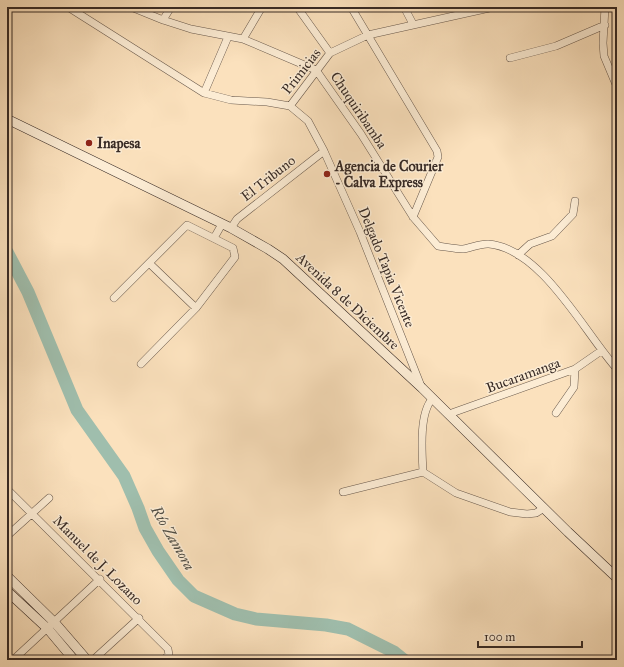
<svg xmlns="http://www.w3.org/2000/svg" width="624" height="667" font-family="'IM FELL Great Primer',serif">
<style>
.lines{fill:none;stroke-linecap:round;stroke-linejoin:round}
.river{stroke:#9fbead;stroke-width:13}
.minor-casing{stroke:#68584b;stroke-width:8}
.secondary-casing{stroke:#372a25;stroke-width:10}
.minor{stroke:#fcecd4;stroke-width:7}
.secondary{stroke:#fcecd4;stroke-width:9}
.poi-dot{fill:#8f2418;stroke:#fcecd4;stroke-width:1.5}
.labels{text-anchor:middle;stroke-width:3;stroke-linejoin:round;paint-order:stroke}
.street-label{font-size:14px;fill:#372a25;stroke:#fcecd4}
.poi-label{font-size:14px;font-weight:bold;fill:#372a25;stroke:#fcecd4;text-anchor:start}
.water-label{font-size:15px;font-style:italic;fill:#514f47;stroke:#fcecd4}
</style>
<rect width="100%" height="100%" fill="#fbe1bd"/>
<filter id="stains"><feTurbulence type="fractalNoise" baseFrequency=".005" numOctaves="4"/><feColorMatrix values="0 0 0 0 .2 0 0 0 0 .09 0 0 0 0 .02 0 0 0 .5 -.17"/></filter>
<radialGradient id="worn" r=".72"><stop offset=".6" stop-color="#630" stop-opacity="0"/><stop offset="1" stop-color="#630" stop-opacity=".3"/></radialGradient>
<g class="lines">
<path class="river" d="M7 252 28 292 77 410 124 476 138 508 145 528 158 551 178 580 194 596 235 614 256 619 326 625 348 629 394 652 404 660"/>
<g class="minor-casing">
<path id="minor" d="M68 7 204 93 231 100 267 102 290 106 308 121 324 151 360 232 421 386
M131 7 163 20 191 29 243 39 316 70
M297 7 330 53
M351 7 437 151 438 157 413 217
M404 7 413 24
M605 7 603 43 604 56 617 87
M163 20 171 7
M243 39 262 7
M510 58 556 46 605 25
M316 70 361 134 413 217 438 246C446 247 455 249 463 249 471 248 481 243 489 244 542 249 584 332 617 369
M204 93 228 37
M290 106 330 53 368 35 494 7
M231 228 237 219 324 151
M214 238 222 224
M518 255 530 244 552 236 573 214 575 201
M149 263 196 308
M114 298 187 225 233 248 235 257 196 308 141 364
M556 413 574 387 575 369
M449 414 575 369 601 351
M423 472C422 452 419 414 432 399
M7 489 168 649 169 655 163 660
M343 492 423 472 456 493 510 512 527 514 536 513 544 508
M7 536 49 498
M13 660 100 579
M93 660 139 618"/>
</g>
<g class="secondary-casing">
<path id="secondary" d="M7 119 231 228 268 249 283 259 422 388 568 532 617 578
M7 576 55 623 87 660
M7 591 48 629 74 660"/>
</g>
<use href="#minor" class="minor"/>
<use href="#secondary" class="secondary"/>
</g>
<g class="poi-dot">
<circle cx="89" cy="143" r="4"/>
<circle cx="327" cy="174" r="4"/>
</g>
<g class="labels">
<g class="street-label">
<text transform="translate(301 71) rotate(-52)" y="5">Primicias</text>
<text transform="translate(359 110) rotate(56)" y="5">Chuquiribamba</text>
<text transform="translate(268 178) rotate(-38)" y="5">El Tribuno</text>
<text transform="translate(387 267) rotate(68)" y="5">Delgado Tapia Vicente</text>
<text transform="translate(348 301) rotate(43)" y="5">Avenida 8 de Diciembre</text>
<text transform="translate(523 375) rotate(-20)" y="5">Bucaramanga</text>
<text transform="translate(98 560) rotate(45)" y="5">Manuel de J. Lozano</text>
</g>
<g class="poi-label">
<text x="97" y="148">Inapesa</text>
<text x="335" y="171">Agencia de Courier<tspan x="335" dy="16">- Calva Express</tspan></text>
</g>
<g class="water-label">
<text transform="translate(173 538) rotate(60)" y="5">Río Zamora</text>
</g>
</g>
<rect width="624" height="667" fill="none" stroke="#fbe1bd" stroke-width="24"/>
<rect x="8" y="8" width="608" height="651" fill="none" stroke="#372a25" stroke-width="2"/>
<rect x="12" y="12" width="600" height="643" fill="none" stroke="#372a25"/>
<path d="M478 641v6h104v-6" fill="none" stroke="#372a25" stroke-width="2"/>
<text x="484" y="641" font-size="12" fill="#372a25" stroke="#fcecd4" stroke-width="3" paint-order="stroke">100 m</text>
<rect width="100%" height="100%" filter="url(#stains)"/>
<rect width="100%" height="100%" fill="url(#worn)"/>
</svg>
